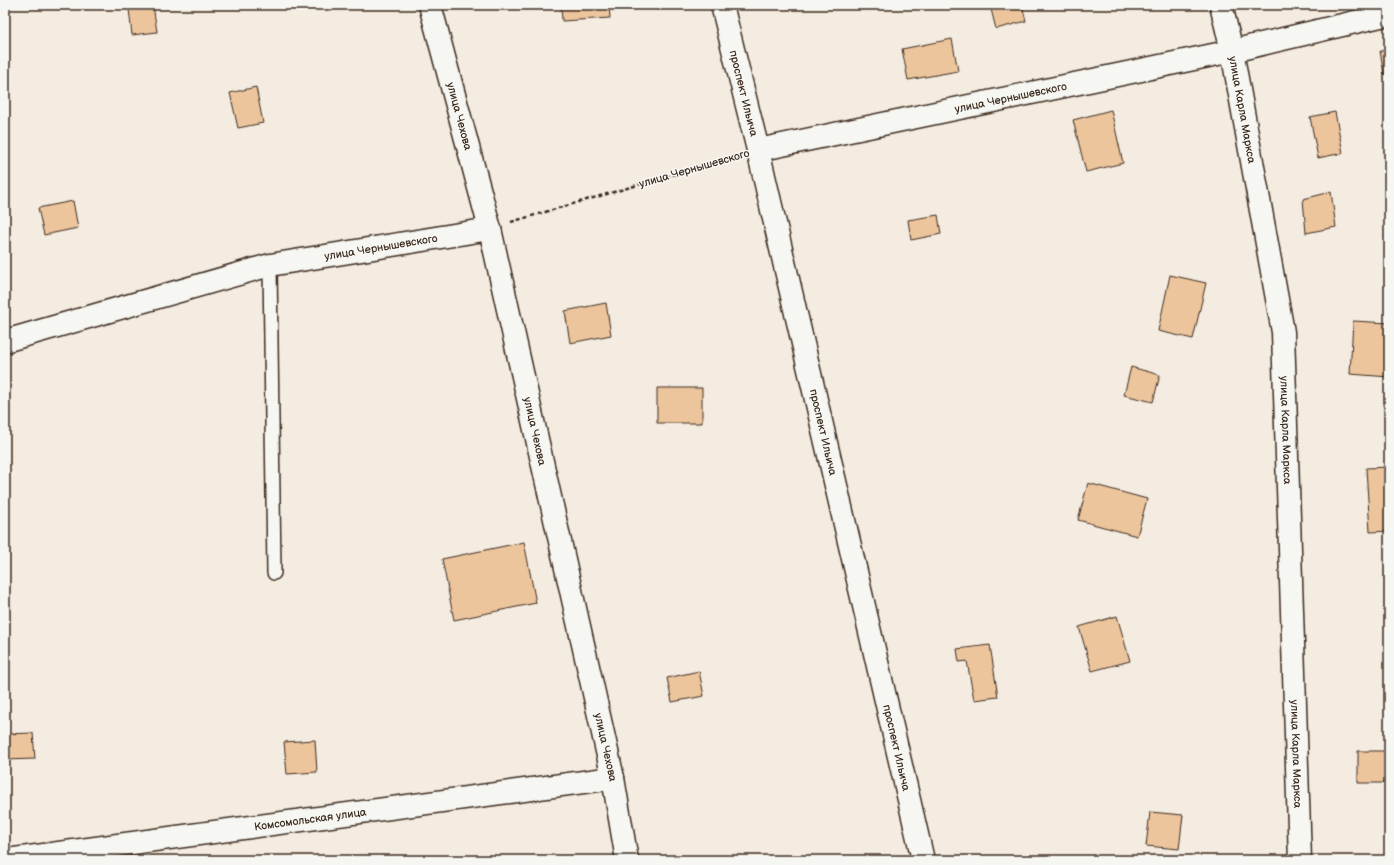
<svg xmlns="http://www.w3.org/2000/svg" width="1394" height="865" font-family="'Balsamiq Sans',sans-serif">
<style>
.building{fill:#edc59d;stroke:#3b2a1e}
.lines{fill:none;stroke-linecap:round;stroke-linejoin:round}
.service-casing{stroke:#3b2a1e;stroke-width:16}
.minor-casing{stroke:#3b2a1e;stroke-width:25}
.path{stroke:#3b2a1e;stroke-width:2.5;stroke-dasharray:4 3;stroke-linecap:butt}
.service{stroke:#f6f6f2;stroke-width:13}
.minor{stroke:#f6f6f2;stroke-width:22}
.labels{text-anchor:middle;stroke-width:3;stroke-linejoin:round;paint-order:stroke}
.street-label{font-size:11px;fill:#3b2a1e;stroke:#f6f6f2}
</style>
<rect width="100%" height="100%" fill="#f4ece1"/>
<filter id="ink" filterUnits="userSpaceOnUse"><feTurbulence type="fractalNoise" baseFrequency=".025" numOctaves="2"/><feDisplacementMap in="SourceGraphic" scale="8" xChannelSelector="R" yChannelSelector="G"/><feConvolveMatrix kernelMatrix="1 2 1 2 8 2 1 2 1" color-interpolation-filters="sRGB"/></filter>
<g filter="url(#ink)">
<path class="building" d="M153 5 157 32 132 35 129 9Z
M561 5H609L610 18 562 21Z
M990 5H1022L1026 21 996 29Z
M952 39 958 71 908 80 902 49Z
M1389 50V73L1384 74 1380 51Z
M256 87 263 123 238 128 230 93Z
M1111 110 1123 163 1086 172 1073 120Z
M1335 112 1343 153 1318 158 1310 117Z
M1331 192 1336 227 1306 233 1303 199Z
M73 201 78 228 44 235 38 208Z
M938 215 941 234 911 240 908 220Z
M1170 275 1206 283 1193 339 1158 331Z
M606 303 611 335 570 343 565 311Z
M1353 321 1389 323V377L1350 374Z
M1131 367 1160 375 1153 402 1124 395Z
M657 388H702V423H657Z
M1389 467V531L1370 532 1366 468Z
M1088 483 1147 499 1137 536 1078 520Z
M524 542 536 603 454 620 442 559Z
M1117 616 1130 661 1092 671 1079 627Z
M990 645 998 697 974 700 967 661 959 662 957 649Z
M699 671 704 696 672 702 667 678Z
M33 733 35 759 5 760V734Z
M315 740 317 772 287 774 284 742Z
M1358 751H1389V783H1358Z
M1150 812 1183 815 1179 849 1146 846Z"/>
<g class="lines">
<g class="service-casing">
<path id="service" d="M270 265 274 573"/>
</g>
<g class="minor-casing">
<g id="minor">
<path id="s1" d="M430 5 490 229 613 778 627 860"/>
<path id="s2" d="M722 5 758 150 923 860"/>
<path id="s3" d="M1221 5 1232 51 1283 332 1300 860"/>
<path id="s4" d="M758 150 1232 51 1389 14"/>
<path id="s5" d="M5 341 270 265 490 229"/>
<path id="s6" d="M7 860 613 778"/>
</g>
</g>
<path class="path" d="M511 222 737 156"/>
<use href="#service" class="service"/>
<use href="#minor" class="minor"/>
</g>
</g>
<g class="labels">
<g class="street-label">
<text dy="4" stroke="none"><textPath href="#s2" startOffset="91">проспект Ильича</textPath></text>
<text dy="4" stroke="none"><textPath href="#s4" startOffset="258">улица Чернышевского</textPath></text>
<text dy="4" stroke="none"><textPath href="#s3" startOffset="107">улица Карла Маркса</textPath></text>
<text dy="4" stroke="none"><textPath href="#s1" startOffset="115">улица Чехова</textPath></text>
<text transform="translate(694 168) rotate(-16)" y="4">улица Чернышевского</text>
<text dy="4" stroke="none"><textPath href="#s5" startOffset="388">улица Чернышевского</textPath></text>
<text dy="4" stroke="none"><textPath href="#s3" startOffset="431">улица Карла Маркса</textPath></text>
<text dy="4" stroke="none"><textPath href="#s1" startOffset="439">улица Чехова</textPath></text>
<text dy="4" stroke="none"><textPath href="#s2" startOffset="439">проспект Ильича</textPath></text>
<text dy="4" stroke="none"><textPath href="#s1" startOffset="763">улица Чехова</textPath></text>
<text dy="4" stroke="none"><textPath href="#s2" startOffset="763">проспект Ильича</textPath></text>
<text dy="4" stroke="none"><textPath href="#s3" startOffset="755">улица Карла Маркса</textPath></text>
<text dy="4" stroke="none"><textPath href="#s6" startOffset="306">Комсомольская улица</textPath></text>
</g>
</g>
<rect width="1394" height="865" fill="none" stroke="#f6f6f2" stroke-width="20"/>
<rect x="10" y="10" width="1374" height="845" fill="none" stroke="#3b2a1e" stroke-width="1.5" filter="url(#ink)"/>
</svg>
